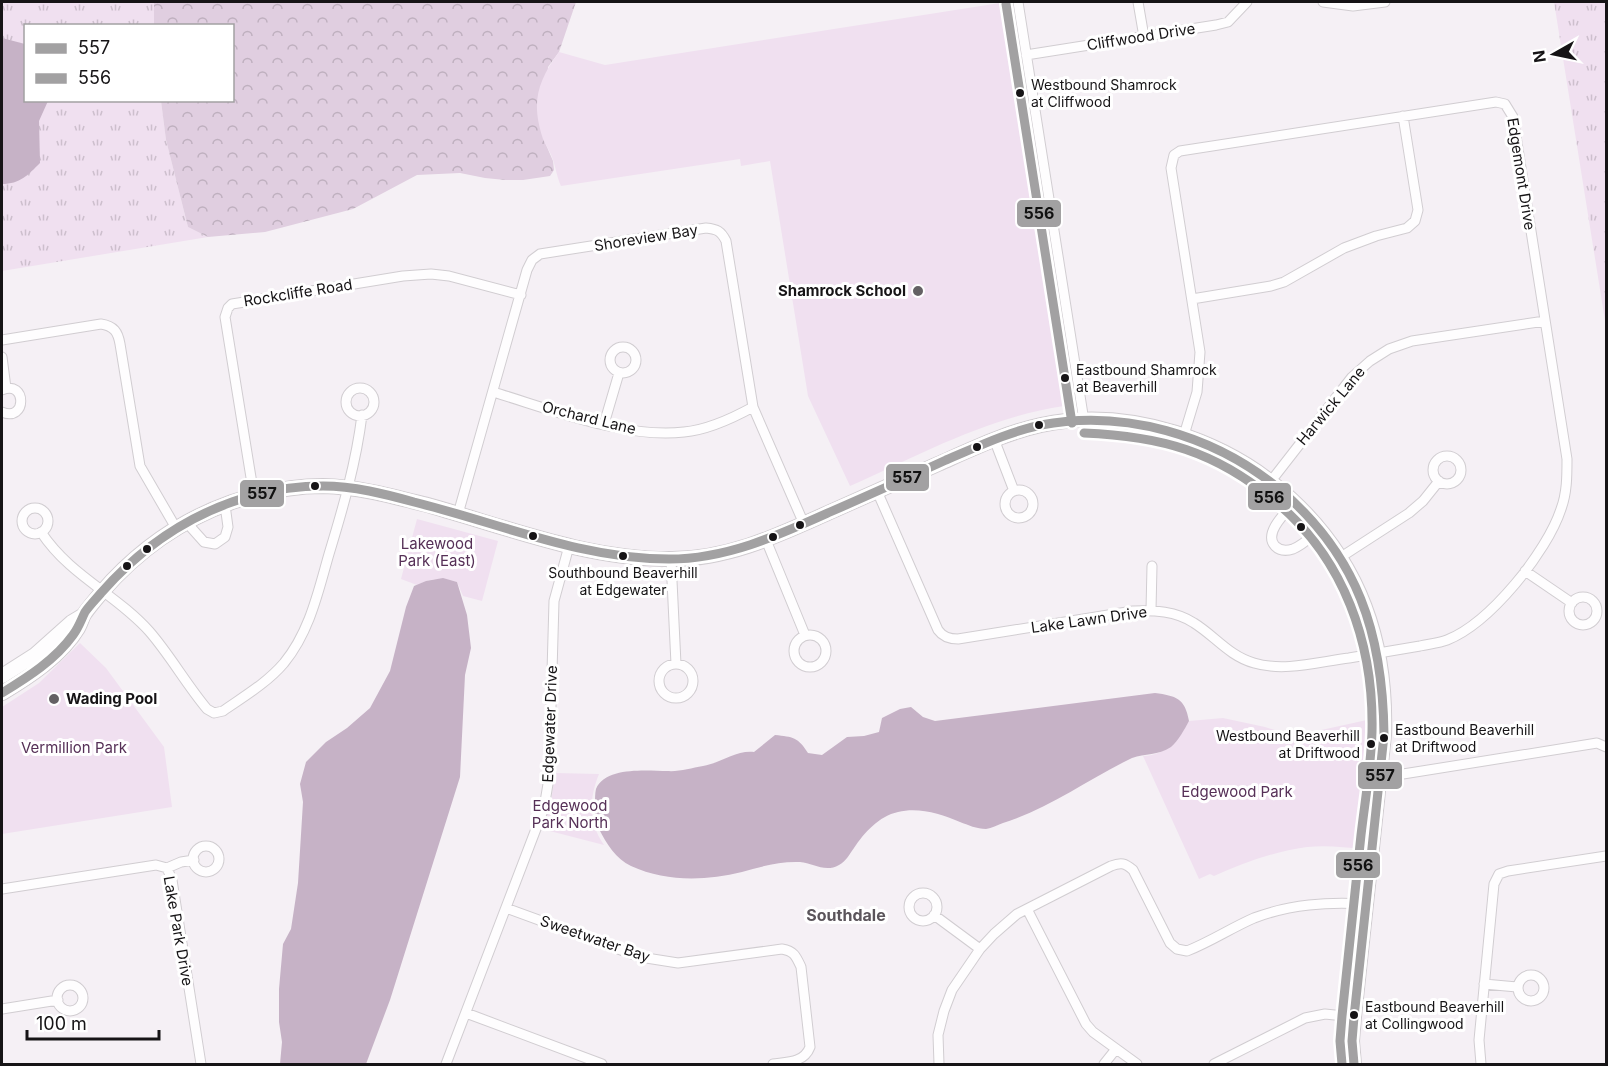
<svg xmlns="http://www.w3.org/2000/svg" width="1608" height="1066" font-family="Inter,sans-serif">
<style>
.grass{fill:url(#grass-tufts)}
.forest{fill:url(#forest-crowns)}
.park{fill:#f0e0f0}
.water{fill:#c6b2c6}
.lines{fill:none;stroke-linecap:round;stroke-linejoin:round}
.street-casing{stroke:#d1cdd1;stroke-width:11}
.secondary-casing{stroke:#d1cdd1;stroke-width:16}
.street{stroke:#fefdfe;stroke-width:9}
.secondary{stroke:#fefdfe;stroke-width:14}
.bus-1-casing{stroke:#fff;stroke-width:14}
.bus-2-casing{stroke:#fff;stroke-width:14}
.bus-1{stroke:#a2a1a2;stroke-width:9}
.bus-2{stroke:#a2a1a2;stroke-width:9}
.bus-dot{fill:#161416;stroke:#fff;stroke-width:2}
.poi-dot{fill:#646164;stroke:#fff;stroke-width:2}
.labels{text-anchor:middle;stroke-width:6;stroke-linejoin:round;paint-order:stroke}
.bus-label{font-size:14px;fill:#161416;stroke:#fff;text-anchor:start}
.street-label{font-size:15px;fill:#161416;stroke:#fff}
.poi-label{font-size:15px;font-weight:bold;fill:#161416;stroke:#fff;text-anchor:end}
.park-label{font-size:15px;fill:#563057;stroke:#fff}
.neighbourhood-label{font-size:16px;font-weight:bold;fill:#5b555b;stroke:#fff}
.line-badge{stroke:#fff;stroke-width:2}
.pale-badge-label{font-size:16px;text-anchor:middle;font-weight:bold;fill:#111}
</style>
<defs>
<pattern id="grass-tufts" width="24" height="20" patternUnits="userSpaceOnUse" patternTransform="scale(1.5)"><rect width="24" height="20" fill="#f0e0f0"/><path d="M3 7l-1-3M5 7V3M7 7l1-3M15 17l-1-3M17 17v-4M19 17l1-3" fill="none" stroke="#cdbfcd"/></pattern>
<pattern id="forest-crowns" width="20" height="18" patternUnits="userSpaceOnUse" patternTransform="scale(1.5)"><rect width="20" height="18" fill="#e0cee0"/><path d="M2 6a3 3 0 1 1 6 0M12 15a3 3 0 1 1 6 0" fill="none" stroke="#bfb0bf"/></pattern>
</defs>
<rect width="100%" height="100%" fill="#f5f0f5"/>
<path class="grass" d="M2 2H154V25L26 26V100L161 101 166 140 188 227 208 237 2 271Z
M1554 2H1606V327Z"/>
<path class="forest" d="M154 2H576L559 52 548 67 544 140 553 161 554 170 550 176 523 180H505L485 178 460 173 417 175 353 209 265 232 208 237 188 227 166 140 161 101 232 100V26L154 25Z"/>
<path class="park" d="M1000 3 1064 406C988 417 919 455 850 486L808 396 770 161 741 166 740 159 561 186C557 177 556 169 553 160 551 153 546 146 543 139 531 103 537 82 559 52L605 65Z
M417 519 498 541 482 601 463 596 457 582C442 578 431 578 417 585L401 579Z
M80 643 106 668 164 747 172 807 2 834V707L39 683Z
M1223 718 1265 727 1294 736 1376 718 1363 849C1344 847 1325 845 1307 847 1275 851 1244 863 1214 876L1210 874 1199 879 1143 756C1167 755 1178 740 1189 721Z
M555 773 599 774C589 799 588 822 604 845L542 829 551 802Z"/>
<path class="water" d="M2 38 25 44 26 100 48 101 39 121 40 163C28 175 20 184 2 184Z
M443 578 457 582 467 615 471 648 465 675 460 777 390 1000 366 1064H280L282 1042 279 1022V989L283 944 291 929 298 883 303 802 300 784 306 762 326 742 347 728 370 708 390 671 406 607 414 586 426 581Z
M1155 693C1176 696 1185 698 1189 721 1184 730 1179 740 1171 747 1158 756 1145 753 1132 758 1088 779 1049 809 1003 823 997 825 992 828 986 829 977 829 968 825 960 822 941 814 919 807 898 812 879 816 864 833 854 848 849 855 846 861 839 865 825 873 813 863 800 862 780 861 760 867 742 872 705 881 666 882 631 866 616 859 606 843 599 829 595 821 594 812 595 803 595 799 595 793 596 789 606 766 648 771 667 771 679 772 691 768 703 766 721 763 736 750 754 752L775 735C793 737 798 737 808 753L822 755 847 737 864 736 879 732 882 718 900 709 911 707 923 717 935 721Z"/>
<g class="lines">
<g class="street-casing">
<path id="street" d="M1018 2 1084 421
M1138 2 1144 37
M1323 2 1353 6 1385 2
M1026 55 1216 25 1228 22 1247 2
M1192 299 1271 286 1284 282 1344 248 1376 236 1407 228 1415 221 1418 210 1403 116
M2 340 101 324C114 326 118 332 120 344L140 466 176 528
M610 360a13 13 0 1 1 26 0a13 13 0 1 1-26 0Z
M2 357 6 388
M346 402a14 14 0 1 1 28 0a14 14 0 1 1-28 0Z
M2 390C27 379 27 423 2 412
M493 392C550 409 625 439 684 432 707 430 733 418 753 407
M604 424 619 373
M994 439 1014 491
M1433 470a14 14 0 1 1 28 0a14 14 0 1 1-28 0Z
M1271 481 1352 377 1370 361 1389 349 1412 341 1545 321
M1005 504a14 14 0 1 1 28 0a14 14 0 1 1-28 0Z
M877 491 938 630C943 637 949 639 958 639L1133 611C1154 610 1176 611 1194 623 1215 636 1229 656 1254 663 1284 672 1318 662 1349 658 1373 654 1397 650 1420 646 1429 644 1439 643 1447 640 1490 623 1547 552 1561 509 1567 493 1567 476 1567 459L1513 117 1505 104 1496 102 1180 151 1174 155 1171 168 1200 352 1197 392 1184 435
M254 496 225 317 228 308 232 304 403 276 431 274 449 276 521 295
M1295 502C1286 512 1263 533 1275 546 1280 551 1287 551 1293 549 1303 545 1312 536 1321 529
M22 521a13 13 0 1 1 26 0a13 13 0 1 1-26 0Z
M458 514 527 270 532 260 540 254 706 228C717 229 721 231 726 241L753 407 804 524
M187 523 204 542 215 544 225 537 228 527 225 505
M41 532C70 576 116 594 149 631 170 655 186 684 207 709L214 713 223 711C243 697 267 683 284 663 310 631 318 592 329 554 343 508 356 463 362 415
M766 540 805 635
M1341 557 1409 513 1423 501 1439 481
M671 560 676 664
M1525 571 1572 603
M1569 611a14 14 0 1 1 28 0a14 14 0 1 1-28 0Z
M1151 610 1152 566
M794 651a16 16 0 1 1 32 0a16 16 0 1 1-32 0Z
M659 681a17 17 0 1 1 34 0a17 17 0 1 1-34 0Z
M1378 778 1591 744 1597 743 1606 747
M193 859a13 13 0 1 1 26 0a13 13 0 1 1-26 0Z
M167 868 181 862 194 860
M2 889 156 865 167 868 172 880 201 1064
M909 907a14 14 0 1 1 28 0a14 14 0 1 1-28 0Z
M506 908 640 957 678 963 782 949C794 951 796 956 801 967L810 1047C804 1063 787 1062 773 1064
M1027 909 1086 1024 1093 1032 1137 1064
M934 915 980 949
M1518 988a13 13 0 1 1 26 0a13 13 0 1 1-26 0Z
M1484 984 1517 987
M57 998a13 13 0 1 1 26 0a13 13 0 1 1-26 0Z
M2 1009 58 1000
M466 1013 602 1064
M446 1064 544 808 549 778 554 601 569 546
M939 1064 938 1035 944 1011 952 990 980 949 994 934 1017 914 1111 866C1121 862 1125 863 1133 870L1170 943 1177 949 1187 951C1210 942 1231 928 1254 918 1291 904 1327 902 1365 904
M1104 1064 1116 1049
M1214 1064 1305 1018 1325 1014 1354 1017
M1481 1064 1479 1040 1494 884 1499 874 1508 871 1606 856"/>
</g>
<g class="secondary-casing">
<path id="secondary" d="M2 676 35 655 72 622 82 616
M2 693C29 677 61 656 78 628 81 623 82 617 85 613 90 606 96 599 101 593 136 552 181 520 232 502 260 493 293 486 323 486 360 487 395 497 431 506 509 528 587 559 669 559 727 560 779 535 830 512 866 496 902 480 938 464 972 449 1005 433 1041 425 1128 406 1228 440 1291 499 1360 563 1387 642 1384 735L1354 1017 1352 1041 1354 1064"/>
</g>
<use href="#street" class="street"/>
<use href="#secondary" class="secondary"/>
<g class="bus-1-casing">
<path id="bus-1" d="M2 693C28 677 55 660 73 635 79 627 81 620 85 612 90 605 96 599 101 593 137 552 181 520 232 502 260 492 293 486 323 486 354 486 385 494 414 502 499 523 581 559 669 559 727 559 779 535 830 512 869 495 907 478 946 460 977 447 1008 432 1041 425 1124 409 1213 435 1278 488 1358 555 1383 634 1384 735L1354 1017 1352 1041 1354 1064"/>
</g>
<g class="bus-2-casing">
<path id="bus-2" d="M1006 4 1072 423
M1084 433C1160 436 1216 451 1276 502 1344 559 1374 643 1372 732 1371 766 1365 801 1361 835 1355 896 1348 956 1342 1016L1340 1041 1342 1064"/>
</g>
<use href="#bus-1" class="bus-1"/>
<use href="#bus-2" class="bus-2"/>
</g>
<g class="bus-dot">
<circle cx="1020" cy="93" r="5"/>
<circle cx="1065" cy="378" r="5"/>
<circle cx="1039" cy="425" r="5"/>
<circle cx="977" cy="447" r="5"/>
<circle cx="315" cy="486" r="5"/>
<circle cx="800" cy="525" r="5"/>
<circle cx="1301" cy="527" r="5"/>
<circle cx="533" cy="536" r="5"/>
<circle cx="773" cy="537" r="5"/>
<circle cx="147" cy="549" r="5"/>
<circle cx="623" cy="556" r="5"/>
<circle cx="127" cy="566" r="5"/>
<circle cx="1384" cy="738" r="5"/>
<circle cx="1371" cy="744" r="5"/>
<circle cx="1354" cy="1015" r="5"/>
</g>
<g class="poi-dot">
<circle cx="918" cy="291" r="6"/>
<circle cx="54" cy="699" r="6"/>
</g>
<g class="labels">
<g class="bus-label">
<text x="1031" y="90">Westbound Shamrock<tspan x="1031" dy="17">at Cliffwood</tspan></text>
<text x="1076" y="375">Eastbound Shamrock<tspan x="1076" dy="17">at Beaverhill</tspan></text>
<text x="623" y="578" text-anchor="middle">Southbound Beaverhill<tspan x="623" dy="17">at Edgewater</tspan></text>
<text x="1395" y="735">Eastbound Beaverhill<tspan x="1395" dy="17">at Driftwood</tspan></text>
<text x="1360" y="741" text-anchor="end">Westbound Beaverhill<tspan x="1360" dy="17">at Driftwood</tspan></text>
<text x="1365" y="1012">Eastbound Beaverhill<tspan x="1365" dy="17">at Collingwood</tspan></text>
</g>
<g class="street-label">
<text transform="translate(1141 37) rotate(-9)" y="5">Cliffwood Drive</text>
<text transform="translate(1521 174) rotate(81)" y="5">Edgemont Drive</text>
<text transform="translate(646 238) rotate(-9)" y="5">Shoreview Bay</text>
<text transform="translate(298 293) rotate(-9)" y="5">Rockcliffe Road</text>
<text transform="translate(1331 406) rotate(-50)" y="5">Harwick Lane</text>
<text transform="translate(589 418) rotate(14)" y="5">Orchard Lane</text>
<text transform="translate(1089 620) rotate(-8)" y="5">Lake Lawn Drive</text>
<text transform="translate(550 724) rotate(-88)" y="5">Edgewater Drive</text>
<text transform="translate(178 931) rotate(80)" y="5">Lake Park Drive</text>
<text transform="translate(595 939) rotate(19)" y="5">Sweetwater Bay</text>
</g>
<g class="poi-label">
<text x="906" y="296">Shamrock School</text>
<text x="66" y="704" text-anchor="start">Wading Pool</text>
</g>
<g class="park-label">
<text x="437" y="549">Lakewood<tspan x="437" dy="17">Park (East)</tspan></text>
<text x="74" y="753">Vermillion Park</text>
<text x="1237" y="797">Edgewood Park</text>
<text x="570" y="811">Edgewood<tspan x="570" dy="17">Park North</tspan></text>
</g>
<g class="neighbourhood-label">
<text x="846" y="921">Southdale</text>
</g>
</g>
<g class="line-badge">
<rect x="1016" y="199" width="46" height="29" rx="6" fill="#a2a1a2"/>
<rect x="885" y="463" width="45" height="29" rx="6" fill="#a2a1a2"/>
<rect x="239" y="479" width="46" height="29" rx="6" fill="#a2a1a2"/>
<rect x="1247" y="482" width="45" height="29" rx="6" fill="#a2a1a2"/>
<rect x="1357" y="761" width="46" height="29" rx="6" fill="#a2a1a2"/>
<rect x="1335" y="851" width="46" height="28" rx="6" fill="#a2a1a2"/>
</g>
<g class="pale-badge-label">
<text x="1039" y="219">556</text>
<text x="907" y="483">557</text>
<text x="262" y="499">557</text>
<text x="1269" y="503">556</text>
<text x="1380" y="781">557</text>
<text x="1358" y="871">556</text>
</g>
<rect width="1608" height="1066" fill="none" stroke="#161416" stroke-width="6"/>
<rect x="24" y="24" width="210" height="78" fill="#ffffff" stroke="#a2a1a2" stroke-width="1.5"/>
<rect x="36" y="44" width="30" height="9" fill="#a2a1a2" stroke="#a2a1a2" stroke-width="1.5"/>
<text x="78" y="54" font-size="18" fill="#161416">557</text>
<rect x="36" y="74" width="30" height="9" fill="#a2a1a2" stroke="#a2a1a2" stroke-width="1.5"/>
<text x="78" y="84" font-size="18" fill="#161416">556</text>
<g transform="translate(1554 54) rotate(261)" stroke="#ffffff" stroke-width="4.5" paint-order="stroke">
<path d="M0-4.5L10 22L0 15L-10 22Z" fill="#161416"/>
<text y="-9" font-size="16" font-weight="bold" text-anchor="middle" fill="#161416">N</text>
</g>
<path d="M27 1030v9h132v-9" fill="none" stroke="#161416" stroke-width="3"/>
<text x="36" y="1030" font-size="18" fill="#161416" stroke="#ffffff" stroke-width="4.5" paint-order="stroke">100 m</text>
</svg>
